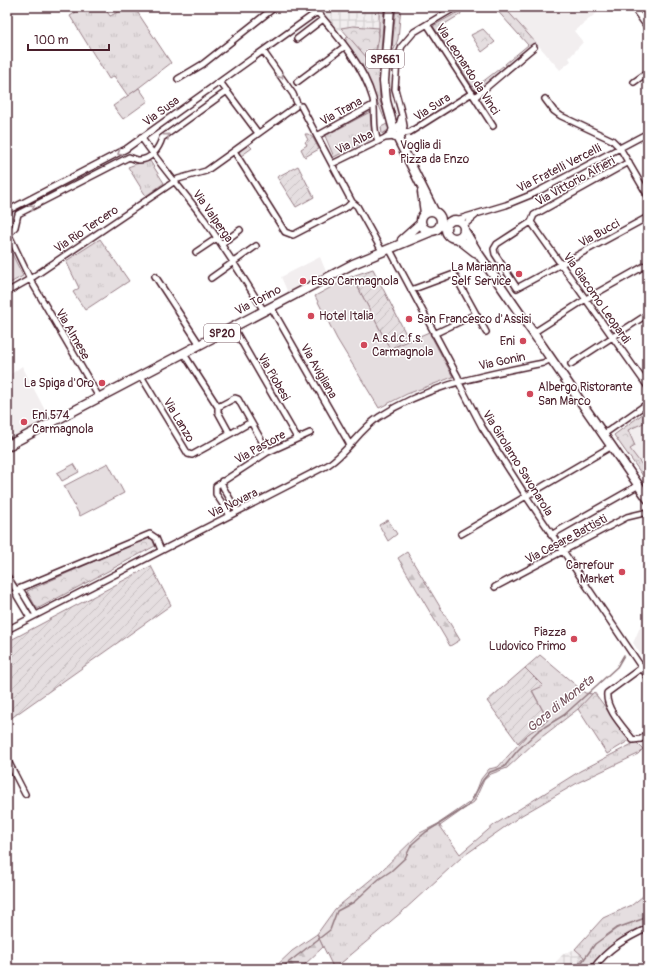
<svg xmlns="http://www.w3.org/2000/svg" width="655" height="976" font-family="Pangolin,sans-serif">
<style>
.built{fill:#f2eeef}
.industrial{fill:url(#industrial-grid)}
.grass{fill:url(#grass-tufts);stroke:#987e86}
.forest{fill:url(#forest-firs);stroke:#987e86}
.park{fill:url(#park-crowns);stroke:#987e86}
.garden{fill:url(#garden-furrows);stroke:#987e86}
.pitch{fill:#e5dee0;stroke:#987e86}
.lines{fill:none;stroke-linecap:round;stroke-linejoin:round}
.stream{stroke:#91787e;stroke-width:1.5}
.minor-casing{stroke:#4a1f2b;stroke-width:8}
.primary-casing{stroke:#4a1f2b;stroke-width:11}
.minor{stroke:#fff;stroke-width:5}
.primary{stroke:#fff;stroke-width:8}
.oneway{stroke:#ae9aa0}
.poi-dot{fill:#d1495b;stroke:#fff;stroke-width:1.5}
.labels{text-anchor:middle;stroke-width:3;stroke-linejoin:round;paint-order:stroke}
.shield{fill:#fff;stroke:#80626b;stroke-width:1}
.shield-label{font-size:11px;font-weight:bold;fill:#4a1f2b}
.street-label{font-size:12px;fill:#4a1f2b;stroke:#fff}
.poi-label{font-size:12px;fill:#4a1f2b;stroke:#fff;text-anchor:start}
.water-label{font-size:13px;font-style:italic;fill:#74535c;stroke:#fff}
</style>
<defs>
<pattern id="industrial-grid" width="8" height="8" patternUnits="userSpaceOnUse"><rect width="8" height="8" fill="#f2eeef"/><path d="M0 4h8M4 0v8" fill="none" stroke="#d1cccd"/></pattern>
<pattern id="grass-tufts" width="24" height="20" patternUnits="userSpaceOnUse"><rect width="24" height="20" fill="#e5dee0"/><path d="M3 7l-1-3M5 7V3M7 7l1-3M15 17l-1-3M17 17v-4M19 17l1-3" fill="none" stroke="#c6bec0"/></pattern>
<pattern id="forest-firs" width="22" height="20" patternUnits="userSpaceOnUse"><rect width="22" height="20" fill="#e5dee0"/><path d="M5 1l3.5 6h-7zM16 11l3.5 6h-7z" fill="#c6bec0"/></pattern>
<pattern id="park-crowns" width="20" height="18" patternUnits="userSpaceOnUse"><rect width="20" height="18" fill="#e5dee0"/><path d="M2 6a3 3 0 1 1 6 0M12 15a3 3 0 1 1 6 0" fill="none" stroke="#c6bec0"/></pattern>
<pattern id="garden-furrows" width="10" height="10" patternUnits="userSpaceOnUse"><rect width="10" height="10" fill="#e5dee0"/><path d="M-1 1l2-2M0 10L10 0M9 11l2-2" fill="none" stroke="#c6bec0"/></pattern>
</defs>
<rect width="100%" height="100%" fill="#fff"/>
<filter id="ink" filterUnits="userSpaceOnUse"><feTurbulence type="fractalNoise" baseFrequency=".025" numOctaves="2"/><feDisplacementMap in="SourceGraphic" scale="8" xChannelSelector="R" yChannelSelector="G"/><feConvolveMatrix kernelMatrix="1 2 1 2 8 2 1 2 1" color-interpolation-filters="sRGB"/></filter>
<g filter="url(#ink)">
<path class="built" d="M501 7H604L574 31 583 42 569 58 571 61 560 70 539 46 536 48Z
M320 257 327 274 288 293 281 277Z
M22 366 50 420 12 440 7 430V377Z
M648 409V473L630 449 624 451 613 435Z
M648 609V663H647L633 643Z"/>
<path class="industrial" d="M317 7H384L382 28 353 26 341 28 337 32Z
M575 949 585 957 574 969H550L563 954Z"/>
<path class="grass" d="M78 7H104L110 16 128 7H134L171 63 128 96 114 76 109 79 70 16 79 10Z
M379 7H384L379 80 380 101 386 119 385 120 364 70 345 43 348 34 374 66 379 36Z
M396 7H401L398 39 394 50 392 48Z
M494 7H504L536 43 507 67 505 64 528 45Z
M460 11 461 14 443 25 445 29 441 32 454 51 451 53 433 26Z
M456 55 477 86 503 66 505 68 476 92 453 56Z
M370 112 372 138 334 157 325 136Z
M389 123 390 129 382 134 381 127Z
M248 144 252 148 241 156 238 151Z
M150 161 164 183 146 196 128 167 136 164Z
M12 213 13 224 9 229 7 216Z
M100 239 129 281 85 310 73 292 79 288 66 261Z
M388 520 397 534 388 541 379 525Z
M540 655 585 693 593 694 578 709 534 743 507 768 491 774 484 780 474 802 440 826 460 854 494 825 580 771 636 742 643 749 638 754 579 782 522 815 462 857 403 911 334 969 317 934 335 909 380 872 420 833 438 824 473 800 481 779 489 769 498 767 528 734 548 720 532 690 542 685 525 668Z
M648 892V927C622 937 608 946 590 969H578L579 963 584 957 575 949 603 918 632 905Z"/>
<path class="forest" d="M407 552 460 640 450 646 398 558Z
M317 934 323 947 300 969H273L292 951Z"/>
<path class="park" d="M353 26 379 28 374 66 341 28Z
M483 29 495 42 482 52 471 35Z
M648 410V421L628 430 635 446 630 449 648 473V483L614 435Z
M151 536 155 546 37 609 27 591Z
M594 692 630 740 607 754 578 709Z"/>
<path class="garden" d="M305 134H308L313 138 319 149 305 157 301 149 307 145 305 142 308 140Z
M298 166 314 197 296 207 277 177Z
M373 269 409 340 390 349 352 276Z
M151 566 171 605 7 721V642Z
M525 668 543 686 532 691 548 720 528 734 518 743 487 701Z"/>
<path class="pitch" d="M139 88 148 101 123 119 113 106Z
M11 252 23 276 10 283 7 277V254Z
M352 276 390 349 429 332 453 377 407 394 379 408 337 339 315 296Z
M108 463 124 493 80 516 64 486Z
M74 464 79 472 62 481 57 473Z"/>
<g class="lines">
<path class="stream" d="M280 969 330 930 337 911 354 902 379 879 391 871 405 858 412 844 426 832 468 806 483 780 490 772 504 767 518 750 538 731 564 715 617 667 624 655
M577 969 595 944 617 928 648 917"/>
<g class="minor-casing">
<path id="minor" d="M313 7C336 34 363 64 373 99 376 114 372 128 378 141
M633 7 648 28
M427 24 493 126
M297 39 323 19
M263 51 293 94 297 103
M178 79 203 64 275 7
M220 82 258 133
M297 82 344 47
M634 82 648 72
M475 97 534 47
M545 99 554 111 561 116 612 140 620 148 648 196
M295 107 234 151 285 232 293 235 347 207 352 202 301 106
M402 115 395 89 397 60 402 46 414 32 456 7
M398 128 402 115 404 126 402 133 410 132 472 93
M393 132 385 138 395 137
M317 136 373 105
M141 137C161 166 183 191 204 219 225 249 245 280 264 311
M629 162 534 215 531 222 497 244 494 249 495 254 517 288 648 217
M332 164 385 138
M352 202 357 206 382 251
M7 211 126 149 317 12
M456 220 506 205 533 194 648 133
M531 222 648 387
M463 226 476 215
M7 231 30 279 100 399
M9 234 15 227 18 214 129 157C132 158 136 160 139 160 151 160 159 148 162 138L227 91
M221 244 240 230
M389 248 458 377 459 383 482 427 526 496 648 677
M196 252 217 238
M155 276 200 345
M211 278 256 246
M411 290 454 274 486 332
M7 292 30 279 178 179 206 171 234 151
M271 307 350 445
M233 327 297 438
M533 333 586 299 648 264
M434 334 476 314
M184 354 218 407V412L230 434 251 422
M571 364 648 314
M141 376 188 454 192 455 230 434
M218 407 235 398 238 399 268 452
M604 434 648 403
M7 438 11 447
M222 481 223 487 237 511
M230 515 216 494V486L268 452 310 433
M461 534 612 446
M551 535 639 485
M7 576 16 590 150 534 156 538 161 550
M495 587 627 517 648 512
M30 618 17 596 16 590 22 592 36 615
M7 630 328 465C348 452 359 430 379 417 429 384 486 375 543 363L551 359
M641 668 607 693C605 709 624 728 633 740L641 739 648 734
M7 759 25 794
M593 969C607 949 626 938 648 928"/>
</g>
<g class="primary-casing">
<path id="primary" d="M390 7 384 81 386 101 394 130
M392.5 133a4.5 4.5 0 1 1 9 0a4.5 4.5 0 1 1-9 0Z
M397 137 434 211
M422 192 425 213
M421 221a10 10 0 1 1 20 0a10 10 0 1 1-20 0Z
M446 229a9 9 0 1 1 18 0a9 9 0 1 1-18 0Z
M464 230 478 253 648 499
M457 238 475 252
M402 240 421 223
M7 446 353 264 430 232"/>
</g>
<use href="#minor" class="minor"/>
<use href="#primary" class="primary"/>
</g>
<defs><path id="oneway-chevron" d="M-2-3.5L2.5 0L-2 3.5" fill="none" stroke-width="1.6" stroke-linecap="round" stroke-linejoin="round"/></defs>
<g class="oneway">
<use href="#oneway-chevron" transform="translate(281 76) rotate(55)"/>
<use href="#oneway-chevron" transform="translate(167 136) rotate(-42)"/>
<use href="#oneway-chevron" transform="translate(120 153) rotate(149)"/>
<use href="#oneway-chevron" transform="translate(32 207) rotate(-27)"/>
</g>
</g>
<g class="poi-dot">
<circle cx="392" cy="152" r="4"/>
<circle cx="519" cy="274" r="4"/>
<circle cx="303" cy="281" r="4"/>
<circle cx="311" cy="316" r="4"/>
<circle cx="409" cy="319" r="4"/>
<circle cx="523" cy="341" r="4"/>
<circle cx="364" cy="345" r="4"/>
<circle cx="102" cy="383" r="4"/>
<circle cx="530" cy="394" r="4"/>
<circle cx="24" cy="422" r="4"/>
<circle cx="622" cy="572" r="4"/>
<circle cx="574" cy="639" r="4"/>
</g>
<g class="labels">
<g class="shield">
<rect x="366" y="50" width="38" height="18" rx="3"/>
<rect x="204" y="324" width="36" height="18" rx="3"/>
</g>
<g class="shield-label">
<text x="385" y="63">SP661</text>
<text x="222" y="337">SP20</text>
</g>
<g class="street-label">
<text transform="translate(468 69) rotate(57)" y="4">Via Leonardo da Vinci</text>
<text transform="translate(432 107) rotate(-33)" y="4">Via Sura</text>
<text transform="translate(161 111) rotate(-36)" y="4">Via Susa</text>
<text transform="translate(341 111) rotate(-29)" y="4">Via Trana</text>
<text transform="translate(354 142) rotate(-26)" y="4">Via Alba</text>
<text transform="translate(559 168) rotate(-27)" y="4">Via Fratelli Vercelli</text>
<text transform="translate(575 181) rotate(-29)" y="4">Via Vittorio Alfieri</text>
<text transform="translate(213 216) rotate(55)" y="4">Via Valperga</text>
<text transform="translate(86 229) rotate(-34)" y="4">Via Rio Tercero</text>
<text transform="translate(599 233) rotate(-29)" y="4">Via Bucci</text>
<text transform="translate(597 298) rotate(55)" y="4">Via Giacomo Leopardi</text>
<text transform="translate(258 300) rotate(-28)" y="4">Via Torino</text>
<text transform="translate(73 334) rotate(60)" y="4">Via Almese</text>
<text transform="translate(502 361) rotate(-12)" y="4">Via Gonin</text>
<text transform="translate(319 371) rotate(60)" y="4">Via Avigliana</text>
<text transform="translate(274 377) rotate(60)" y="4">Via Piobesi</text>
<text transform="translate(179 420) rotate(59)" y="4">Via Lanzo</text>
<text transform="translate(260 447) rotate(-29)" y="4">Via Pastore</text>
<text transform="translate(518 463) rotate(58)" y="4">Via Girolamo Savonarola</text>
<text transform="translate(233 503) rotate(-26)" y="4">Via Novara</text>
<text transform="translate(566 539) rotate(-28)" y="4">Via Cesare Battisti</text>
</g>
<g class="poi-label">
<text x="400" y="149">Voglia di<tspan x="400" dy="14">Pizza da Enzo</tspan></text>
<text x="511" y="271" text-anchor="end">La Marianna<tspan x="511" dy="14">Self Service</tspan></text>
<text x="311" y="285">Esso Carmagnola</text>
<text x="319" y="320">Hotel Italia</text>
<text x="417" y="323">San Francesco d'Assisi</text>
<text x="372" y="342">A.s.d.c.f.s.<tspan x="372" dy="14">Carmagnola</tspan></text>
<text x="515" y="345" text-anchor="end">Eni</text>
<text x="94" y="387" text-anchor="end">La Spiga d'Oro</text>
<text x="538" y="391">Albergo Ristorante<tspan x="538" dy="14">San Marco</tspan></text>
<text x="32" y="419">Eni 574<tspan x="32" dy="14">Carmagnola</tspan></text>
<text x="614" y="569" text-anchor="end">Carrefour<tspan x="614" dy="14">Market</tspan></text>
<text x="566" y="636" text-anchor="end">Piazza<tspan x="566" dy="14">Ludovico Primo</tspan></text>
</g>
<g class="water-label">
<text transform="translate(560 703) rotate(-39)" y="5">Gora di Moneta</text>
</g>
</g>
<rect width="655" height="976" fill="none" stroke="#fff" stroke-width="24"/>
<rect x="12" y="12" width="631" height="952" fill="none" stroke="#4a1f2b" stroke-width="1.5" filter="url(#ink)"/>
<path d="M28 44v6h81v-6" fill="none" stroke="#4a1f2b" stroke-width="2"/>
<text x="34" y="44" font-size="12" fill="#4a1f2b" stroke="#ffffff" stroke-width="3" paint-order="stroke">100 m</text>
</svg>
